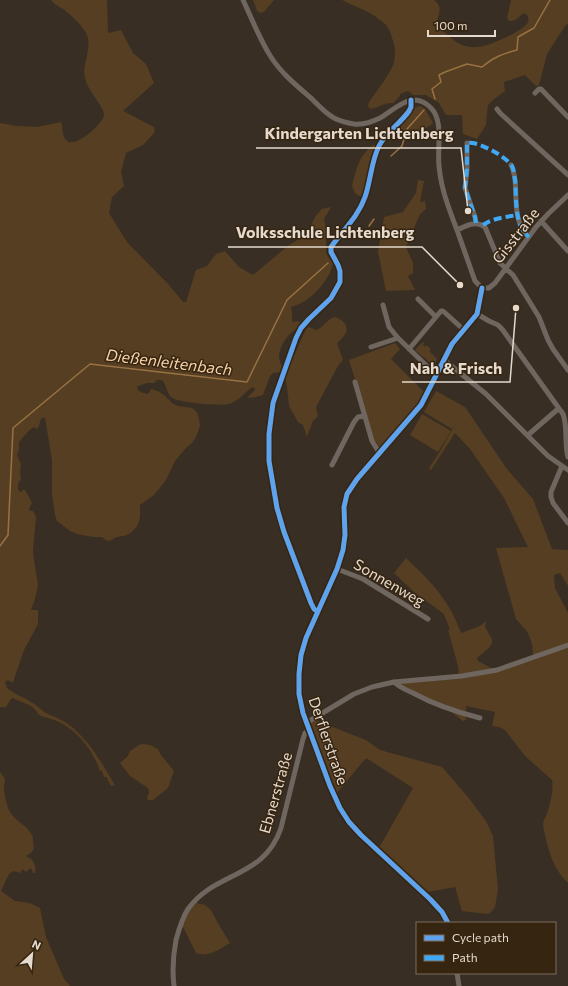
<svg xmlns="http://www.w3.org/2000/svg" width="568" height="986" font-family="Commissioner,sans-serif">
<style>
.green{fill:#553e22}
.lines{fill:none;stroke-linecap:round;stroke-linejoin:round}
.stream{stroke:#997244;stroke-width:1.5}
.minor{stroke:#6f675f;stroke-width:5}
.quiet{stroke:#3fa9f5;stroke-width:4;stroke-dasharray:8 4;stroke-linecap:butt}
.cycleway-casing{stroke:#362511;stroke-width:8}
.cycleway{stroke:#60a3ed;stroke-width:5}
.labels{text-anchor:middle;stroke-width:3;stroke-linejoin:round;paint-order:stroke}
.street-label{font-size:15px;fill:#e5dace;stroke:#362511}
.water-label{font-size:16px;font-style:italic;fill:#f7d2a8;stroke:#362511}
.leader{fill:none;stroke:#e5dace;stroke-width:1.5}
.callout-dot{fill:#e5dace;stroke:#362511;stroke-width:1.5}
.callout-label{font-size:16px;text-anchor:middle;font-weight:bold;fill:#e5dace;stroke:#362511;stroke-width:3;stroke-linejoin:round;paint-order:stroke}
</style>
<rect width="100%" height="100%" fill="#382e23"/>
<path class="green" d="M51 0H107L108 33 121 30 133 53 146 64 154 83 123 111 154 127 155 132 143 145 126 153 121 172 124 186 112 197 109 213 127 242 169 285 183 302H186L196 270 207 266 216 254 225 251 239 267 253 275 289 245 306 235 315 217 322 209 331 207 324 219 326 229V253L333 264C331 269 330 274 327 278 318 292 306 303 291 307L292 312V322L298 321 301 323C299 328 294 330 290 334 282 342 275 356 282 366L280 372 273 373 270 376 263 395 256 397 247 398 254 391 255 389 253 387 251 388C245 393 237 402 229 404 219 406 177 403 171 397 165 391 167 378 157 380L154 383H147L138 386 137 388 140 392 148 394 151 389 158 391 164 395 172 403 178 406 192 408 197 412 199 419 200 426 196 437 192 443 186 448 175 461 166 480 154 495 140 505C140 511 141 519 138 524 136 529 128 536 123 536 118 537 116 536 112 540L107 541 102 537H93L77 534 70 531 57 521 55 515 52 494V460L45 418H42C39 421 40 426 37 429L34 427C28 430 24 437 19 442V450L17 455 21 464 20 472 21 479 18 484V490L21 492 24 489 28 495 32 503 29 508 30 511H33L36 517 33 550 34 560 38 585 35 599 31 610H38V624L24 650 13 682H11L8 680 5 682 7 688C15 694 23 697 31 702 37 705 41 710 46 713 54 717 62 719 68 724 89 739 102 764 115 785L111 786 108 781 107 777H104L102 771H100C94 752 78 731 59 722 53 719 47 718 41 716 37 714 36 709 32 707 26 703 19 701 12 698L9 702 6 707H0V123L17 126 37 127 61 122C63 128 62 137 67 141 76 148 103 124 104 115 105 108 88 91 86 81 85 78 84 75 84 72 85 59 92 45 86 33 80 23 72 16 63 9 58 6 54 4 51 0Z
M253 0H274L264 12 260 13 257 11Z
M342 0H434C444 8 438 13 437 23 442 31 457 45 466 46 471 48 479 47 484 46 493 44 525 30 528 22 529 20 528 19 528 16L524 13C519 16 516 22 509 21L507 18 511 0H568V23L565 26 547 54 539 85 536 86 525 75 504 82 505 91 493 100 488 105 486 125 477 139 463 134 462 115H446L439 103 426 95H413L408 91 400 94V96L393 103C385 102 378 108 370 109L368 106 369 102C376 92 391 73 394 62 396 54 395 45 392 38 390 30 387 24 380 20 368 10 355 7 342 0Z
M420 106 425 109 433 123C422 133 404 138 390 140L389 136 395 130C395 128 395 126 395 123 398 115 412 108 420 106Z
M373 145H377L364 194 361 197 355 193 352 186C356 170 359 155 373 145Z
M418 180 424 181 420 202 425 201 426 209 420 214 406 247 413 263V273L408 276 415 290 386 291 378 252 384 217 403 212 416 193Z
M336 317C345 322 350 326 344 336 341 339 340 341 337 343L343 360 338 366 316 407 318 416 313 421 307 437 303 425 298 422 289 406 287 387 285 376 306 329 309 327 316 330C325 327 327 318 336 317Z
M423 342 424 343 423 345 425 347 426 345 430 348V352L437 359 434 366 415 350Z
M395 343 400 349 391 359 424 392 416 408 380 448 374 440 349 360Z
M436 391 465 407 507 469 533 499 552 549 568 550V586L560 573 554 575 555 588 568 613V643L532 656 533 654 532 644 528 633 516 619 496 548 528 547 504 498 470 449 455 433 431 470 429 468 439 453 457 421 452 429 424 412Z
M422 414 451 431 438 452 410 435Z
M406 558C431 582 449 599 461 633L480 626 486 621 485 627 492 639V643L490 647 477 658 478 661 493 669 459 675 458 666 448 630H450L444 614 414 592 394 573Z
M568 647V883C554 870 549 853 545 835 544 831 543 827 543 823 544 819 547 815 548 811 550 802 554 790 552 780L525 756 505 730 499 727 492 726 495 712 466 706V720L463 721 450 711 395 684 471 677Z
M307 717 366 740 380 750 431 764 442 767 468 797 486 821 493 836 498 889 495 907 490 913 487 914 462 911 455 887 428 892 419 886 379 848 413 788 366 758 336 794 309 726Z
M143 744 150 745 158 749 161 755 174 771 168 788 153 800H148L147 797 149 793 148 788 130 776 120 763 128 756 130 751 139 745Z
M0 772C2 774 4 777 5 780 5 782 4 784 4 786 4 794 6 803 9 810 13 820 27 825 32 835 33 837 33 839 33 842 35 850 33 852 26 856 27 857 29 858 31 859 35 862 36 869 35 873H33L31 868 26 872 23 869 20 873 13 871 9 874 1 891 15 901 30 903 40 908 46 937 64 979 70 986H0Z
M196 903 205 905 211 910 219 925 230 943C220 949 208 958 196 953L182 925 190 909Z"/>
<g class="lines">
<path class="stream" d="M435 99 432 89 441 82 439 75 445 72 467 64 482 67C494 57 502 54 517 50L518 37 534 28 550 0
M391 156 402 146 407 129 424 110
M369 226 374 219
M0 546 8 535 13 428 90 364 247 382 287 300 328 263"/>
<path class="minor" d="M243 0C252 19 260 40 271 57 281 73 297 86 311 98 318 105 325 113 334 118 340 121 347 123 354 124 363 125 372 122 380 118 396 109 412 89 431 108 444 121 437 148 439 166 441 189 449 209 457 230 463 247 469 264 475 281L482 288
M535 93 539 89H541L568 117
M497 109 500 113 568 175
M467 143V169L465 188 475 217 476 223
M511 165C514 170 514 175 515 180 517 198 513 224 529 237
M541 221 568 251
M457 230C466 226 476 220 485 227L500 263 513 275 539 317 548 340 553 349 568 370
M482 288H489L495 283 536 227 549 213 568 195
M383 305 389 327 398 338 437 376
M477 314 489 321 498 325 502 329 563 414C568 427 564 443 568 457
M436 317 441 311H443L464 330
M371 347 398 338
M409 349 436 317 418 299
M444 360 486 394 548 456 568 470
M355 382 372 441 380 454
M528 435 558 409
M332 465 354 422 358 417 365 416
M562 466 551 492V497L553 503 568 523
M337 569 363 579 428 619
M317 611 314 609 311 603 284 532 277 508 269 461V434L273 403 296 338 301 328 309 319 331 298 340 282V271L338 265 331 252V247C343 230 358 217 365 197 371 180 371 162 379 146 386 132 400 124 409 111L411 107V100
M394 682C399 687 406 690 413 693 435 705 456 712 480 718
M306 723 354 694 372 687 394 682 462 676 497 670 568 645
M448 923 442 912 430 899 361 835 349 822 340 808 330 786 303 713 299 694V674L301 655 306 638 337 569 343 550 345 535 344 507 347 494 357 479 421 405 452 344 477 314 482 288
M457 973 459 986
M174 986C172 970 173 956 176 940 179 929 182 918 188 909 215 871 264 879 281 828L303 739 305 733 309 730"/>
<path class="quiet" d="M476 223 475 217 465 188 467 169V143C476 142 485 147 493 151 499 154 509 161 512 166 514 170 514 175 515 179 517 197 513 224 529 237
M483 225C493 218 506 217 517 215"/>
<g class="cycleway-casing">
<path id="cycleway" d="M317 611 314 609 311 603 284 532 277 508 269 461V434L273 403 296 338 301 328 309 319 331 298 340 282V271L338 265 331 252V247C343 230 358 217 365 197 371 180 371 162 379 146 386 132 400 124 409 111L411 107V100
M448 923 442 912 430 899 361 835 349 822 340 808 330 786 303 713 299 694V674L301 655 306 638 337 569 343 550 345 535 344 507 347 494 357 479 421 405 452 344 477 314 482 288"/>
</g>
<use href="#cycleway" class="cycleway"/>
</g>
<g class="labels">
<g class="street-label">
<text transform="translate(516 236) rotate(-52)" y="5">Gisstraße</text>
<text transform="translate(389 583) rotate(30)" y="5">Sonnenweg</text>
<text transform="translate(328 741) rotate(71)" y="5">Derflerstraße</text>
<text transform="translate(276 793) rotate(-74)" y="5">Ebnerstraße</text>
</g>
<g class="water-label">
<text transform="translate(169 362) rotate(7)" y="6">Dießenleitenbach</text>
</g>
</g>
<path class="leader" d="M468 211L461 148H256M460 285L422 247H228M516 308L510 382H402"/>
<g class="callout-dot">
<circle cx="468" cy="211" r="4"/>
<circle cx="460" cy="285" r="4"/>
<circle cx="516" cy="308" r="4"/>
</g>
<g class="callout-label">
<text x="359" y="139">Kindergarten Lichtenberg</text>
<text x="325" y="238">Volksschule Lichtenberg</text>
<text x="456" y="374">Nah &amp; Frisch</text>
</g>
<rect x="416" y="922" width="140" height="52" fill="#362511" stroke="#7c6d5d"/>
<rect x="424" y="935" width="20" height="6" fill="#60a3ed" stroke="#7c6d5d"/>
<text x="452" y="942" font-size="12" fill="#e5dace">Cycle path</text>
<rect x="424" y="955" width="20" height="6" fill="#3fa9f5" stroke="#7c6d5d"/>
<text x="452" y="962" font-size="12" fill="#e5dace">Path</text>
<g transform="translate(32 954) rotate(26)" stroke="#362511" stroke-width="3" paint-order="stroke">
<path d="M0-3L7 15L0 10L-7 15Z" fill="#e5dace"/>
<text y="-6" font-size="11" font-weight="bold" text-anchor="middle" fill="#e5dace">N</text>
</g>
<path d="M428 30v6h67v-6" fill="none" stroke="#e5dace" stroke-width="2"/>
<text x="434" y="30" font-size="12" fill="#e5dace" stroke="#362511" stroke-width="3" paint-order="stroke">100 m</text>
</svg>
